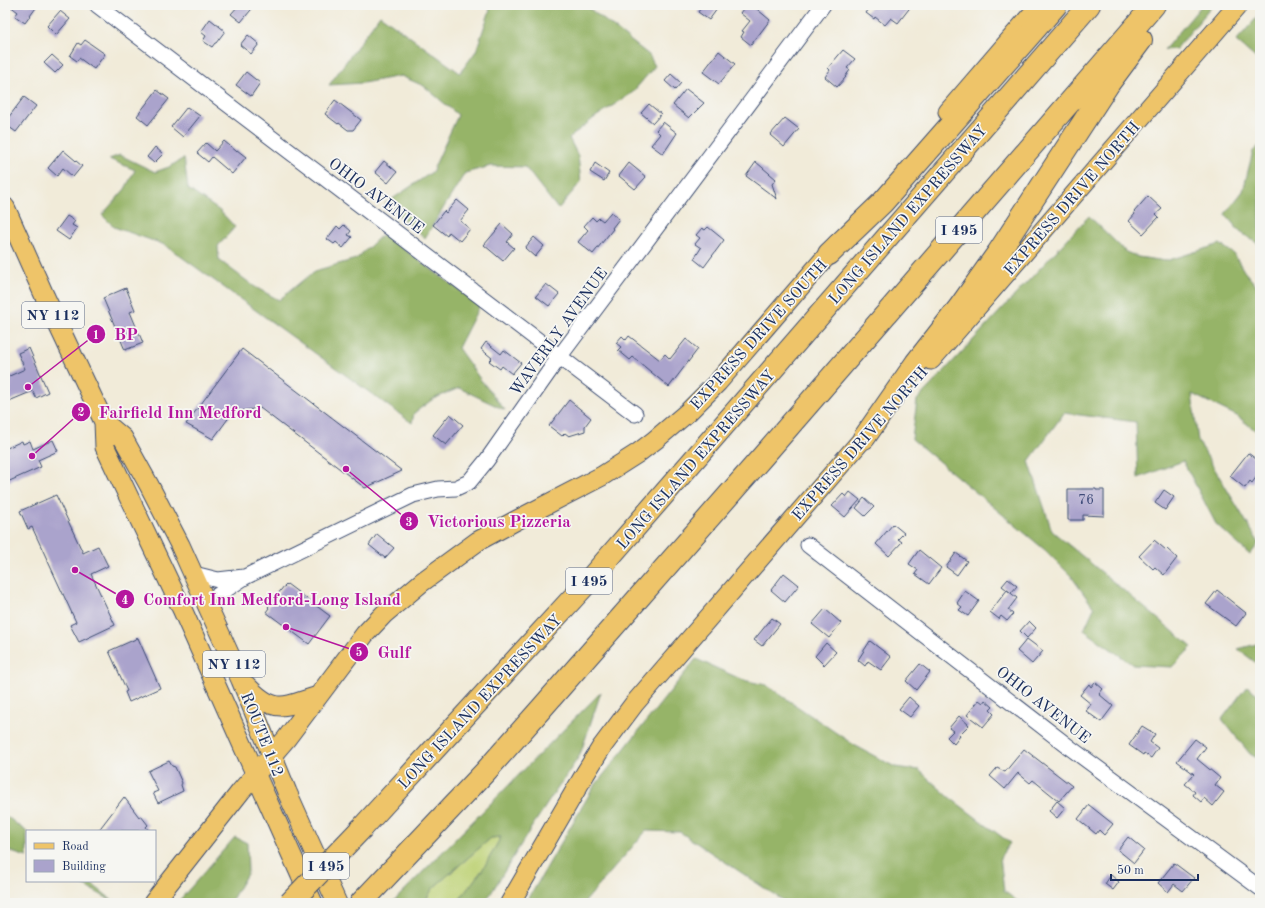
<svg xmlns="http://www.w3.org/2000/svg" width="1265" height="908" font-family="'Old Standard TT',serif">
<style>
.green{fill:#bed276;stroke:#6c806a}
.forest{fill:#96b467;stroke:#587262}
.building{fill:#aaa3cc}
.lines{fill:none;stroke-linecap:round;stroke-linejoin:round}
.minor-casing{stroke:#3b4b70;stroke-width:17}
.major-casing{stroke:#3b4b70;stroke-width:21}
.highway-casing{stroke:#3b4b70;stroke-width:24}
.minor{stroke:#fff;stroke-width:15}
.major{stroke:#eec469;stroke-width:19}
.highway{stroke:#eec469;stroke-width:22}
.highway-bridge-casing{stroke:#3b4b70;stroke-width:24;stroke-linecap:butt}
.highway-bridge{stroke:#eec469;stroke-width:22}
.labels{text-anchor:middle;stroke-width:3.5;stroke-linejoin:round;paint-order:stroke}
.number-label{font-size:14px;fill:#3f4c7a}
.shield{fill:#f6f6f2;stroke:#5d6b8a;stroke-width:1}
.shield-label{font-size:15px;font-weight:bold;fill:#1b2f5e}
.street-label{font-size:16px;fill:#1b2f5e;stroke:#f6f6f2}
.leader{fill:none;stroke:#b5179e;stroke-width:1.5}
.callout-dot{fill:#b5179e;stroke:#f6f6f2;stroke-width:1.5}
.mark-label{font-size:12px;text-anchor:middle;font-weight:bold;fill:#fff}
.callout-label{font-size:17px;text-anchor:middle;font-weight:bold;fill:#b5179e;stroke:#f6f6f2;stroke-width:3.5;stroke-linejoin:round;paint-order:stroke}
</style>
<rect width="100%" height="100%" fill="#f6f6f2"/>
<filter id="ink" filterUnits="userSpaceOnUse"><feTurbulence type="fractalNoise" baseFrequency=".025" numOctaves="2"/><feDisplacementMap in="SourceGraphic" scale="8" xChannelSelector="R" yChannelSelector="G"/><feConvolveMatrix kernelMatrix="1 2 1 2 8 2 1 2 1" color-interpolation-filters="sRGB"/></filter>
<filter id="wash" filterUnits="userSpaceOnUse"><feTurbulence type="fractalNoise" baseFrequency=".012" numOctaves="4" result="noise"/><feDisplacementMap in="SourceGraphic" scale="16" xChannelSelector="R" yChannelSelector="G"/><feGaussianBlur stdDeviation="0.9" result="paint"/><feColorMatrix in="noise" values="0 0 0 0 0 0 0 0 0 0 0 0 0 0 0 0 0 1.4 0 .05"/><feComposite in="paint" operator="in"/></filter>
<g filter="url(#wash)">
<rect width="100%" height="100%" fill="#f1ebd9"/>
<path class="green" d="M501 837 483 869 462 896 458 903H424L433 888 491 838Z"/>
<path class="forest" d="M487 5H585L649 55 655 66 632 93 594 118 569 138 578 156 581 182 558 209 525 167 491 166 465 173 425 238 385 204 432 172 458 115 424 86 401 76 363 83 329 85 380 15 460 73 476 51 490 10Z
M1202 5H1213L1176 49 1164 50Z
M1260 14V62L1236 41Z
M1260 145V245L1240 232 1225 214 1243 191 1253 151Z
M120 155 155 172 169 167 184 158 188 189 220 211 235 227 218 246 219 260 255 287 279 300 303 280 318 270 356 259 383 234 480 305 458 348 480 379 505 410 459 388 433 399 414 413 412 423 165 245 114 227 102 215 125 189 135 170 109 159Z
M1089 216 1126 252 1138 257 1166 261 1220 244 1234 254 1244 271 1260 290V434L1237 416 1192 394 1198 441 1259 543 1250 555 1216 524 1183 461 1138 478 1136 422 1064 413 1029 461 1052 531 1192 647 1172 667 1133 665 1084 630 1094 608 1071 576 1045 550 912 439 917 400Z
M1260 643V666L1238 649Z
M696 659 743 680 766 685 854 745 895 767 919 770 949 797 1010 843 1000 857 1004 891 1020 903H787L680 832 646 831 584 903H526L593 788Z
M1247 686 1260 696V758L1259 759 1250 754 1222 719Z
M601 692 580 755 531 828 485 903H458L462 896 483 869 501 837 491 838 433 888 424 903H392Z
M5 815 27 832V857L5 850Z
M235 837 247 843 248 872 230 903H177Z
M76 881H88L116 903Z"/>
<g id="blocks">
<path class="building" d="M9 5H38L25 23 15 16 18 12Z
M239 5H255L241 22 231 14Z
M703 5H720L709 20 698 12Z
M746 5H752L770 20 751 45 741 37 744 32 742 31 750 21 740 13Z
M872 5H912L898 23 891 18 885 25 875 17 874 19 866 13Z
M60 11 70 19 56 35 47 26Z
M210 19 225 31 216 43H215L212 47 203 41 206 36 201 32Z
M248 35 259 44 251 54 240 45Z
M85 40 105 54 94 69 79 58 77 61 70 56 78 43 81 45Z
M843 50 855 59 847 68 850 70 845 77H846L837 87 825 77 830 70 828 68Z
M719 51 735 64 719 84 703 72Z
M52 55 63 65 55 73 44 63Z
M246 72 260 83 251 96 236 85Z
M671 74 681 83 675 90 665 81Z
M686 89 704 103 689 118 673 105Z
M157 90 169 99 148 125 137 116Z
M24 97 36 106 16 132 5 124V122Z
M335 100 361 120 353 130H348L339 123 338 124 325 114Z
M649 104 661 114 653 123 641 113Z
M187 107 200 116 183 137 171 127Z
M785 118 799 129 784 147 770 135Z
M663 122 677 133 663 154 651 145 660 134 656 130Z
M224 141 236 151 237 150 246 157 232 174 212 157 208 162 197 153 206 143 215 151Z
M155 147 163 154 154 163 147 157Z
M63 150 82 166 73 177 63 168 57 176 48 168Z
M384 161 397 172 388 183 375 172Z
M756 162 776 179 772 184 777 199 746 176Z
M595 163 609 173 604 181 590 172Z
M629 163 646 177 635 189 619 176Z
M1148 196 1162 209 1156 214 1159 217 1143 234 1129 221 1135 214 1134 212Z
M457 200 469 210 460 221 470 229 460 241 449 232 447 236 433 225 444 211 446 213Z
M611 212 619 219 612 228 613 229 593 254 578 242 588 230 584 226 592 217 596 221 599 218 603 221Z
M67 216 75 221 72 225 77 228 69 240 56 231Z
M502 224 513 234 507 242 514 248 503 261 484 245Z
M344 225 351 231 348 235 352 237 343 248 336 242 334 244 327 239 337 226 340 229Z
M708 227 724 240 704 267 694 259 701 248 695 244 700 238 696 235 702 228 705 230Z
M534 237 544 246 535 257 525 248Z
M546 284 559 294 549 306 536 296Z
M126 288 135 310 130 312 143 343 125 350 103 298Z
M622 336 626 340 629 336 660 360 665 354 670 359 686 339 698 349 669 387 633 357 630 360 618 350 621 347 616 343Z
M486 342 501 354 504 350 521 363 512 374 502 366 500 369 489 361 492 358 481 349Z
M29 348 48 392 36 398 33 391 9 401 5 391V378L25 369 18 353Z
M242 349 402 471 365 488 260 408 233 412 213 439 186 424Z
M569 400 591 418 585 426V431L569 436 565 433 562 436 549 426Z
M450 414 463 425 446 445 433 435Z
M53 440 58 451 38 460 41 467 5 483V449L22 441 23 444 30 441 33 449Z
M1248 453 1260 462V472L1252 483 1250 481 1245 488 1230 476Z
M1068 489H1096V490H1104V516L1083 515V520H1068Z
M1164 490 1174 497 1165 510 1155 503Z
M850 492 860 500 845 517 832 506 843 494 846 497Z
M56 495 83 553 98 546 108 566 91 574 115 625 79 642 70 625 76 622 32 527 28 529 20 511Z
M864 498 874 507 865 516 856 508Z
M893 524 904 533 898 539 902 542 889 556 876 544Z
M377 534 394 548 385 558 369 545Z
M1154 540 1166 550 1167 549 1177 558 1164 575 1155 567 1153 569 1139 556Z
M919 550 941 568 929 584 915 574 918 570 909 564Z
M956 553 967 561 957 575 946 567Z
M784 573 799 585 785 602 771 590Z
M1008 579 1017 586 1011 593 1002 586Z
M287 584 330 616 309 644 266 612 269 608 268 607 284 586V587Z
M1007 590 1017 598 1008 610 1013 614 1007 621 1001 616 999 619 990 612Z
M1217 590 1246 613 1236 626 1206 604Z
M965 591 979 601 968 616 959 610 962 607 957 603Z
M825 609 841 623 829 638 812 624Z
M772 618 780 624 762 646 754 640Z
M1029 621 1036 628 1027 638 1020 631Z
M138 638 160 688 129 702 125 692 127 691 109 651Z
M1027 639 1043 651 1032 664 1017 651Z
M870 641 891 657 881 670 868 661 865 666 858 660Z
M826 643 836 652 824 665 815 656Z
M920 664 930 672 916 690 906 681Z
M1095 682 1103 689 1099 694 1113 706 1101 722 1086 711 1091 704 1080 695 1089 684 1091 687Z
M909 697 919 706 910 717 899 709Z
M979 700 983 703 985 700 993 707 990 710 994 714 983 727 967 715Z
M959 716 969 725 959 735 960 736 954 744 947 737 953 731 949 728Z
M1142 726 1155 734 1150 742 1158 748 1151 758 1144 753 1143 755 1129 745Z
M1195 739 1206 747 1197 759 1220 778 1215 785 1224 792 1213 806 1204 798 1201 802 1193 795 1195 792 1185 784 1194 774 1177 761Z
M1024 749 1072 786 1059 801 1033 780 1030 783 1018 773 1005 789 990 776 997 768 1005 772Z
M169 761 172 766 175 767 182 783 181 785 183 791 158 803 153 793 158 791 148 771Z
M124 797 139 817 141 816 148 825 146 827 149 831H98Z
M1057 801 1065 808 1057 818 1049 811Z
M1089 805 1113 824 1104 835 1099 830 1096 834 1078 819Z
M1128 837 1144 850 1134 863 1118 850Z
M1174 863 1194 878 1183 891 1174 884 1168 892 1158 883Z
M1111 875 1119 882 1113 890 1105 884Z"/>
</g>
</g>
<g filter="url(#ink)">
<use href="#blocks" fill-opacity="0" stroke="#3b4b70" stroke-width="1"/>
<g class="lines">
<g class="minor-casing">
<path id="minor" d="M97 5 635 414
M808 545 1069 747 1260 888
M194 574 218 580 244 577
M205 601 218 595 245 577 413 495 438 489 456 488 469 482 487 460 560 356 823 5"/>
</g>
<g class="major-casing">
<path id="major" d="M948 112 1040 5
M5 207 45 297 104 422 105 447 182 609 313 903
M931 360 1238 5
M104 422 123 438 149 485 180 545 241 680 287 792 337 903
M246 685C274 715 283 707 318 696
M153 903 241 791 286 739 365 634 384 614 422 582 478 541 515 521 602 476 638 453 655 440 688 412 718 382 838 243
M510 903 585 774 601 748 634 704 873 427"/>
</g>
<g class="highway-casing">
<path id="highway" d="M829 254 883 202 1056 5
M864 438 916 363 959 308 998 253 1109 83 1141 40
M362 828 585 585 1089 5
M361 903 486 771 541 709 764 455 1154 5"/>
</g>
<use href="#minor" class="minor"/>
<use href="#major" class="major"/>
<use href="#highway" class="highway"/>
<g class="highway-bridge-casing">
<path id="highway-bridge" d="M290 903 362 828"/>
</g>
<use href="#highway-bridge" class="highway-bridge"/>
</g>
</g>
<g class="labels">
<g class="number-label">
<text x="1086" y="504">76</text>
</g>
<g class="shield">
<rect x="936" y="217" width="46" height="26" rx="3"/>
<rect x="22" y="302" width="62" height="26" rx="3"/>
<rect x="566" y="568" width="46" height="26" rx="3"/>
<rect x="203" y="651" width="62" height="26" rx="3"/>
<rect x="303" y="853" width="46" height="26" rx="3"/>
</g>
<g class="shield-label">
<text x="959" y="235">I 495</text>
<text x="53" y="320">NY 112</text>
<text x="589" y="586">I 495</text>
<text x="234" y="669">NY 112</text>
<text x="326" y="871">I 495</text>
</g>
<g class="street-label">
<text transform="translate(377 195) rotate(37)" y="6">OHIO AVENUE</text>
<text transform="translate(1071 198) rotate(-49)" y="6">EXPRESS DRIVE NORTH</text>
<text transform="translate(907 214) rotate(-49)" y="6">LONG ISLAND EXPRESSWAY</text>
<text transform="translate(558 331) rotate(-54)" y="6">WAVERLY AVENUE</text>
<text transform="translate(758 334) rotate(-48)" y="6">EXPRESS DRIVE SOUTH</text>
<text transform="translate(859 443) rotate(-49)" y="6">EXPRESS DRIVE NORTH</text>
<text transform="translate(695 459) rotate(-49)" y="6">LONG ISLAND EXPRESSWAY</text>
<text transform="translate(479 701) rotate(-47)" y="6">LONG ISLAND EXPRESSWAY</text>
<text transform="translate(1044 704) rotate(38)" y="6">OHIO AVENUE</text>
<text transform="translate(263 734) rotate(68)" y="6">ROUTE 112</text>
</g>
</g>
<path class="leader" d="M28 387L96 334M32 456L81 412M346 469L409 521M75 570L125 599M286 627L359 652"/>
<g class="callout-dot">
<circle cx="28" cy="387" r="4"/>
<circle cx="32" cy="456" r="4"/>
<circle cx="346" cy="469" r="4"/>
<circle cx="75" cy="570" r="4"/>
<circle cx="286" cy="627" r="4"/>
<circle cx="96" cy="334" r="10"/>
<circle cx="81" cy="412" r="10"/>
<circle cx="409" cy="521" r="10"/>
<circle cx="125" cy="599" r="10"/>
<circle cx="359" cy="652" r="10"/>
</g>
<g class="mark-label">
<text x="96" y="339">1</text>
<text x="81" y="416">2</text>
<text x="409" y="526">3</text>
<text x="125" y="604">4</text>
<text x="359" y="656">5</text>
</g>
<g class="callout-label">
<text x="126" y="340">BP</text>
<text x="180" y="418">Fairfield Inn Medford</text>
<text x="499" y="527">Victorious Pizzeria</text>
<text x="272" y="605">Comfort Inn Medford-Long Island</text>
<text x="394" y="658">Gulf</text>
</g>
<rect width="1265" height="908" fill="none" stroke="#f6f6f2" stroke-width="20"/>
<rect x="26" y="830" width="130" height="52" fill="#f6f6f2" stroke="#9ea6b7"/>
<rect x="34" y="843" width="20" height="6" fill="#eec469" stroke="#9ea6b7"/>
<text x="62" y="850" font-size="12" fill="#1b2f5e">Road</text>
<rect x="34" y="860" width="20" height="12" fill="#aaa3cc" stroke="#9ea6b7"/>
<text x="62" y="870" font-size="12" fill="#1b2f5e">Building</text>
<path d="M1111 874v6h87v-6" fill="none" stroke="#1b2f5e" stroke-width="2"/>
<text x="1117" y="874" font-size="12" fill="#1b2f5e" stroke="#f6f6f2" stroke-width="3" paint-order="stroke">50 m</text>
</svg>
